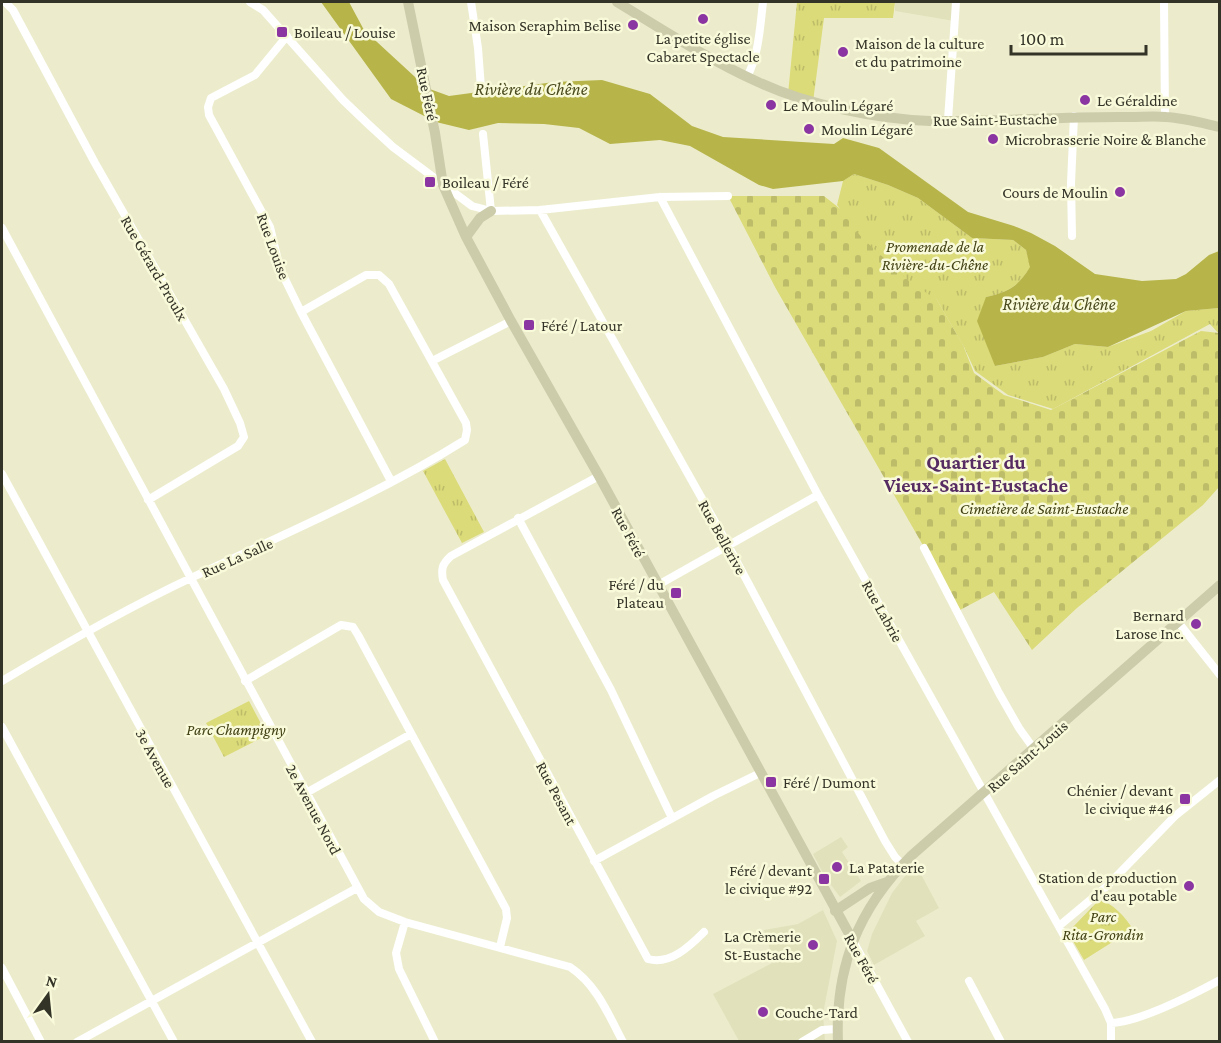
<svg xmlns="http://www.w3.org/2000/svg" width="1221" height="1043" font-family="'Crimson Pro',serif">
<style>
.built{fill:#e1e2bb}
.cemetery{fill:url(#cemetery-stones)}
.park{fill:url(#park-tufts)}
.water{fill:#b7b54a}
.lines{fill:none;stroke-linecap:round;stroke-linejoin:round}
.street{stroke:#fff;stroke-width:8}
.secondary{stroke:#cccbaa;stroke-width:10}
.poi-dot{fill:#8b35a2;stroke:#f9fada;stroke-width:2}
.labels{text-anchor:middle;stroke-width:5;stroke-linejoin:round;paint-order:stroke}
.poi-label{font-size:16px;fill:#333327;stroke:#f9fada;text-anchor:start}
.street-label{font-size:16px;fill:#333327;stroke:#f9fada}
.park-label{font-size:16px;font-style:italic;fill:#424114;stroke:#f9fada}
.water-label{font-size:18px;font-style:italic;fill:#4a4a1e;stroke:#f9fada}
.quarter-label{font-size:20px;font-weight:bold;fill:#562c62;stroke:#f9fada}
</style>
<defs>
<pattern id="cemetery-stones" width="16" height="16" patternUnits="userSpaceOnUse" patternTransform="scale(1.5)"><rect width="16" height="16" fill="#dbdb79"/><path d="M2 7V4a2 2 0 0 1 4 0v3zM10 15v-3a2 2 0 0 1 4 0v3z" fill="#bcbc69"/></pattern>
<pattern id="park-tufts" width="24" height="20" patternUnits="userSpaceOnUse" patternTransform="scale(1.5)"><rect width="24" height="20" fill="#dbdb79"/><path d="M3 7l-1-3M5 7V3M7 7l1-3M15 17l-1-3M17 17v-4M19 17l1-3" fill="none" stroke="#bcbc69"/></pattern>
</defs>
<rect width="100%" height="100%" fill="#ececcd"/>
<path class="built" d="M895 2H956L954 21 895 11Z
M841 837 848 847 842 852 861 881 840 897 825 877 813 854Z
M915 863 939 908 916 921 925 936 874 965 867 951 872 934 892 893Z
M823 910 837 941 823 1014 825 1041H739L713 994 774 962 764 930 798 924Z"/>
<path class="cemetery" d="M728 196H824L882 242 937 300 963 345 974 373 1004 395 1051 410 1201 331 1219 333V487L1203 505 1077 608 1032 650 994 592 960 610 775 287Z"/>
<path class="park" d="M797 2H895L893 18H824L813 102 788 94Z
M854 174 888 185 918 198 972 238 1013 240 1026 250 1031 266C1018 287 1008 292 986 297L995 366 1043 357 1075 344 1108 347 1151 331 1186 311 1219 308V334L1210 324 1053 409 1008 395 975 371 964 347 937 300 909 281 862 238 837 205 843 181Z
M445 459 484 532 462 543 423 471Z
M249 701 267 735 224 757 206 723Z
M1099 900C1113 903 1125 917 1133 929L1084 960 1070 936 1071 929Z"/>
<path class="water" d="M321 2H349L364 30 427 88 449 96 554 82 602 80 650 94 692 126 723 137 834 144 843 138 879 148 968 212 1014 226 1031 233 1055 246 1095 274 1142 281 1176 279 1186 274 1209 255 1219 251V308L1186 311 1108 347 1075 344 1043 357 995 366 977 321 986 297C1008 292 1018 287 1030 267L1026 250 1013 240 972 238 918 198 888 185 854 174 843 181 773 189 759 185 690 146 660 140 610 144 579 128 544 124 498 123 469 130 436 122 391 99Z"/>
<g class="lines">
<path class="street" d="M5 2 13 10 95 163 224 389 240 423 244 437 238 446 148 500
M250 2 263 10 343 100 367 123 393 147 472 206 491 211 540 210 660 197 728 196
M471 2 478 48 481 88
M1164 2 1165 117
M287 36 255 75 211 98 208 107 209 115 270 227 280 269 301 312 391 481
M747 77C759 54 760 27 763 2
M948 120 956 2
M483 134 491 211
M660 197 818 495 1105 1009 1111 1023V1042
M540 210 728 545 885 841 895 857 903 865
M2 228 364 899 379 912 405 922 570 967C597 985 608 1014 623 1042
M1072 236 1071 183 1074 116
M432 361 511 321
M2 474 312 1042
M599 476 451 556C442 564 441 569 443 580L648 959C670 965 689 947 704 932
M518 518 611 690 672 818
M924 548 999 693 1019 728 1034 749
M658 585 818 495
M1178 622 1220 675
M2 681C64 644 127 608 193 577 284 534 379 494 465 440L467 430 466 423 389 284 379 275H366L301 312
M245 681 341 625 353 627 358 635 506 909 507 918 500 947
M2 727 174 1042
M306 793 411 734
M594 861 713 796 760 773
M405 922 396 953 399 969 435 1042
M1059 926 1107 886 1175 816 1220 780
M853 941 908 1042
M2 968 41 1042
M969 981 1001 1042
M1111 1023C1139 1022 1194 994 1220 980
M77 1042 357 888
M802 1042 822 1030 837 1029"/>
<path class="secondary" d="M408 2 435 133 443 185 466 237 511 321 599 476 853 941
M617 2C663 30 709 60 758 82 807 105 877 119 930 121 997 122 1063 116 1130 117 1142 117 1154 116 1166 117 1184 118 1202 123 1220 127
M466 237 480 218 491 211
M835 911 870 888 887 882
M838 1042C835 967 858 909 911 856L1220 585"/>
</g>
<g class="poi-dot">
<circle cx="703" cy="19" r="6"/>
<circle cx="633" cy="25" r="6"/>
<rect x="276" y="26" width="12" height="12" rx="3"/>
<circle cx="843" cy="52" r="6"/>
<circle cx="1085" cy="100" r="6"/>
<circle cx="771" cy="105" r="6"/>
<circle cx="809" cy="129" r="6"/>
<circle cx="993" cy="139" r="6"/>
<rect x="424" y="176" width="12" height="12" rx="3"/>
<circle cx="1120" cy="192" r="6"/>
<rect x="523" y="319" width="12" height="12" rx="3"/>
<rect x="670" y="587" width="12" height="12" rx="3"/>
<circle cx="1196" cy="624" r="6"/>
<rect x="765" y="776" width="12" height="12" rx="3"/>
<rect x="1179" y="793" width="12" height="12" rx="3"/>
<circle cx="837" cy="867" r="6"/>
<rect x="818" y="873" width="12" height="12" rx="3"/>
<circle cx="1189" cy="886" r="6"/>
<circle cx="813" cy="945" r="6"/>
<circle cx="763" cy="1012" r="6"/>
</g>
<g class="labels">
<g class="poi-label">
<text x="621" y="31" text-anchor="end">Maison Seraphim Belise</text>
<text x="294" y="38">Boileau / Louise</text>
<text x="703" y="44" text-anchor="middle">La petite église<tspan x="703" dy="18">Cabaret Spectacle</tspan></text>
<text x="855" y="49">Maison de la culture<tspan x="855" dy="18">et du patrimoine</tspan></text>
<text x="1097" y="106">Le Géraldine</text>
<text x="783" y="111">Le Moulin Légaré</text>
<text x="821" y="135">Moulin Légaré</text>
<text x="1005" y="145">Microbrasserie Noire &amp; Blanche</text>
<text x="442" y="188">Boileau / Féré</text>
<text x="1108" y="198" text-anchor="end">Cours de Moulin</text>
<text x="541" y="331">Féré / Latour</text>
<text x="664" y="590" text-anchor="end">Féré / du<tspan x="664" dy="18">Plateau</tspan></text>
<text x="1184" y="621" text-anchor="end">Bernard<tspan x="1184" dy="18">Larose Inc.</tspan></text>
<text x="783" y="788">Féré / Dumont</text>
<text x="1173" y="796" text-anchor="end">Chénier / devant<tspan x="1173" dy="18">le civique #46</tspan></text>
<text x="849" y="873">La Pataterie</text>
<text x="812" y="876" text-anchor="end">Féré / devant<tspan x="812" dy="18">le civique #92</tspan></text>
<text x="1177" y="883" text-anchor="end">Station de production<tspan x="1177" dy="18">d'eau potable</tspan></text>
<text x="801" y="942" text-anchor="end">La Crèmerie<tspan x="801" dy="18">St-Eustache</tspan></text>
<text x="775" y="1018">Couche-Tard</text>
</g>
<g class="street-label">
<text transform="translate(428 94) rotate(78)" y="6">Rue Féré</text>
<text transform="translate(995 119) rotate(-1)" y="6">Rue Saint-Eustache</text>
<text transform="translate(274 246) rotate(70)" y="6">Rue Louise</text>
<text transform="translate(155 268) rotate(60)" y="6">Rue Gérard-Proulx</text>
<text transform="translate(629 532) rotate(62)" y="6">Rue Féré</text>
<text transform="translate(723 537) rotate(61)" y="6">Rue Bellerive</text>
<text transform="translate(237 557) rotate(-24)" y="6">Rue La Salle</text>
<text transform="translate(883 611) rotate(61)" y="6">Rue Labrie</text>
<text transform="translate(1027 756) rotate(-41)" y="6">Rue Saint-Louis</text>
<text transform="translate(156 758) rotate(61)" y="6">3e Avenue</text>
<text transform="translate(557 793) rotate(62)" y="6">Rue Pesant</text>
<text transform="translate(314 809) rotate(62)" y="6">2e Avenue Nord</text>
<text transform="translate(862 958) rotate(61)" y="6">Rue Féré</text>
</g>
<g class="park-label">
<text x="935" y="252">Promenade de la<tspan x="935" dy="18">Rivière-du-Chêne</tspan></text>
<text x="1044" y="514">Cimetière de Saint-Eustache</text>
<text x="236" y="735">Parc Champigny</text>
<text x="1103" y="922">Parc<tspan x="1103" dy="18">Rita-Grondin</tspan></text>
</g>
<g class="water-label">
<text x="531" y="95">Rivière du Chêne</text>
<text x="1059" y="310">Rivière du Chêne</text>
</g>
<g class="quarter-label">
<text x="976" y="469">Quartier du<tspan x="976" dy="23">Vieux-Saint-Eustache</tspan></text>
</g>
</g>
<rect width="1221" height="1043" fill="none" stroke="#333327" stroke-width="6"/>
<g transform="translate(48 995) rotate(15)" stroke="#f9fada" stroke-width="4.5" paint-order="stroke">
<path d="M0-4.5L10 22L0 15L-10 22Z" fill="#333327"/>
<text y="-9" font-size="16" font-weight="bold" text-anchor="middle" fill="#333327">N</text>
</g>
<path d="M1011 45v9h135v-9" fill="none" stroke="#333327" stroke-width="3"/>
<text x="1020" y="45" font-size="18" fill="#333327" stroke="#f9fada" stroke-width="4.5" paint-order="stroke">100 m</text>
</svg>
